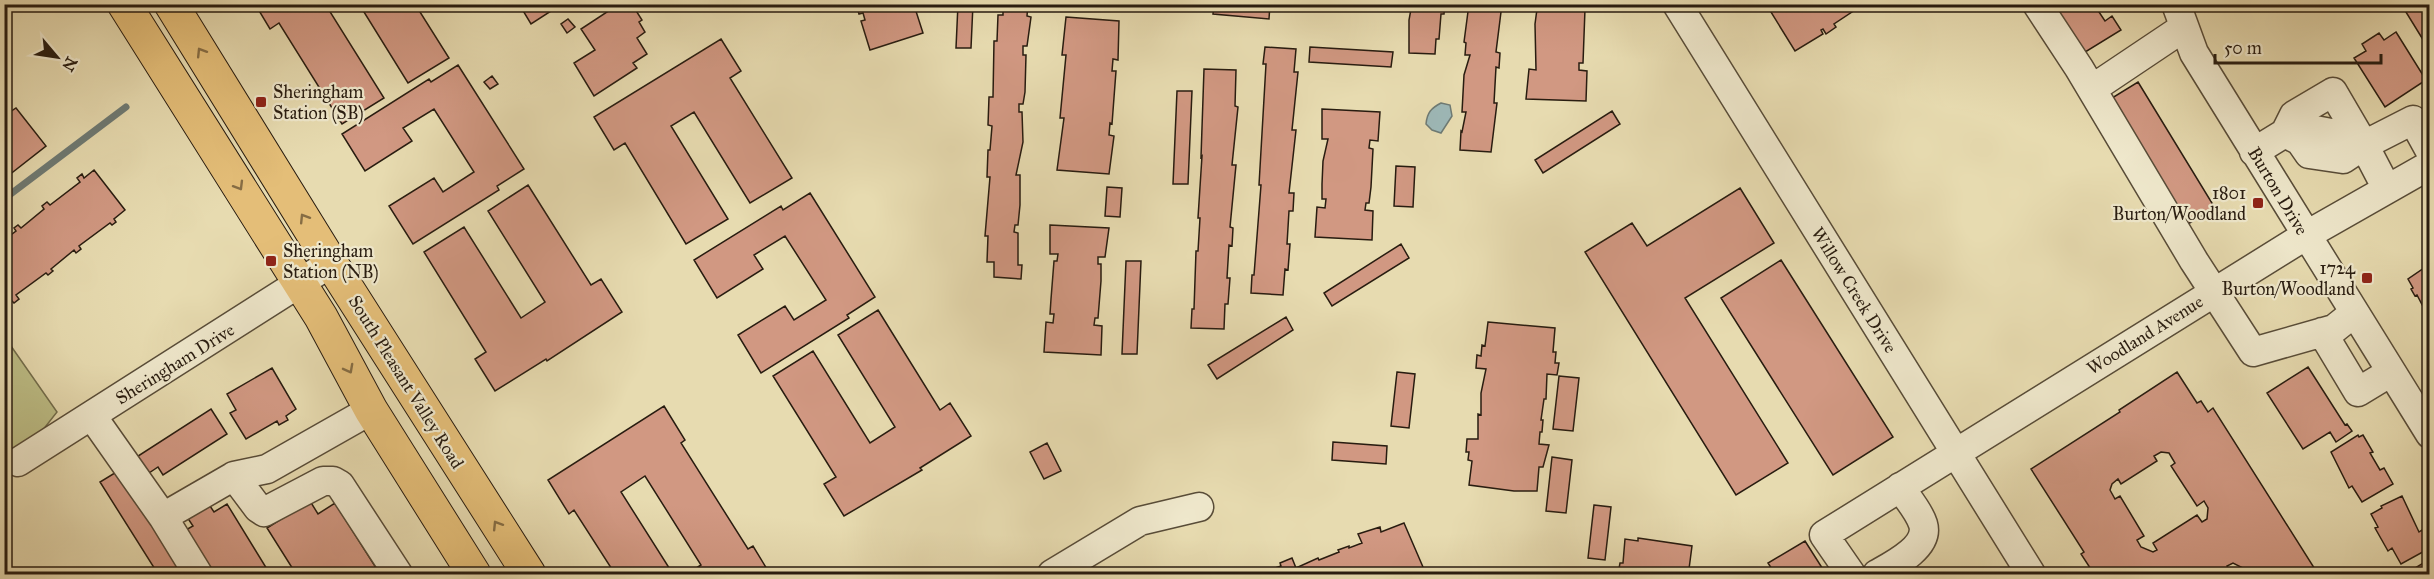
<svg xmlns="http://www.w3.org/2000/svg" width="2434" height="579" font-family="'IM FELL Great Primer',serif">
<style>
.green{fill:#bdbe86;stroke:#726d4b;stroke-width:1.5}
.water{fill:#9db8b7;stroke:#6e7a74;stroke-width:1.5}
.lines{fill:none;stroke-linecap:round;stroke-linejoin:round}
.stream{stroke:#6e7a74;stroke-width:7}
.building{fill:#d19882;stroke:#281c10;stroke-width:1.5;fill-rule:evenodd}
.minor-casing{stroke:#584c38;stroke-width:31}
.major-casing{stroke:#281c10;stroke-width:35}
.minor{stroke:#efe8cc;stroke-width:28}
.major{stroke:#e4be78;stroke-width:33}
.oneway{stroke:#866d44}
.poi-dot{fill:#8f2418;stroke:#efe8cc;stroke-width:2}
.labels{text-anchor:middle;stroke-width:4.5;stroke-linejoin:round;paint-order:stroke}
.poi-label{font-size:18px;fill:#281c10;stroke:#efe8cc;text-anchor:start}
.street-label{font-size:18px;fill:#281c10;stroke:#efe8cc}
</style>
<rect width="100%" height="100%" fill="#e7dbb0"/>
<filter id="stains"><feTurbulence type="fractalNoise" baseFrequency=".00333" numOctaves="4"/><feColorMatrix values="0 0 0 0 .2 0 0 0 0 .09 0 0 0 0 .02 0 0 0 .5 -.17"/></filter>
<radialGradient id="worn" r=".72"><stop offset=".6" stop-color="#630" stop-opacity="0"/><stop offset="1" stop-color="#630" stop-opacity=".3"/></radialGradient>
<path class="green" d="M4 336 57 412 5 478H4Z"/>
<path class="water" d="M1441 103 1450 105 1452 116 1441 133 1432 130 1426 124C1427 113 1431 108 1441 103Z"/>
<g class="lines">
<path class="stream" d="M4 199 126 107"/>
</g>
<path class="building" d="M255 4H331L327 7 384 98 342 124 279 23 270 29Z
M359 4H415L449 58 408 83Z
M519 4H562L531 24Z
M619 4H627L631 11 635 9 642 20 639 22 645 32 637 38 647 54 633 63 637 68 594 96 574 63 595 50 581 29Z
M856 4H908L909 7 914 5 923 33 870 50 861 21 865 20 863 13 859 14Z
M958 4H973L971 48H956Z
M1003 4H1028L1027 16 1031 17 1027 46H1023V55H1026L1025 92 1023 104H1019V112H1022L1023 142 1016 175H1020V205L1018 225H1015L1014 232 1018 233V265H1022L1021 279 994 277V262H987L988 236H985L990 177H987L988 150H990L992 126 988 125 989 97H993L994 41H997L998 15H1003Z
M1214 4H1270L1269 19 1213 14Z
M1415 4H1445L1444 14H1441L1439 39H1436L1435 54 1409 53V20L1411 9H1415Z
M1469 4H1502L1496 52 1500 53 1499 68 1496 67 1494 103H1497L1491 152 1460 150 1461 131 1462 132 1466 112H1462L1464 75 1470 55H1465L1466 43 1464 42Z
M1540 4H1582V9H1585L1583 63H1579V70L1587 71 1586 101 1526 99 1529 69 1536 70 1535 24 1537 9H1540Z
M1766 4H1864L1834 24 1836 27 1826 34 1823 29 1821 30 1823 34 1795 51Z
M2052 4H2089L2092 9 2095 6 2105 21 2112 16 2121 30 2082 54Z
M2401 4H2430V51Z
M1066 17 1119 21 1118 60 1113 59 1112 71H1116L1112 124 1110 123 1109 135 1114 136 1109 174 1057 170 1064 118H1060L1066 55H1062Z
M568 19 575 27 567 33 561 24Z
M2396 32 2426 80 2385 107 2354 58 2366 51 2362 44 2379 33 2384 40Z
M721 39 741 71 730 78 792 178 750 203 694 112 671 126 728 219 686 244 625 143 614 150 594 117Z
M1265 47 1296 49 1294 72H1298L1292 130H1296L1289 193H1294L1293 211H1289L1287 244H1290L1288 270 1285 269 1283 295 1251 293 1252 275H1254L1261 185H1259L1266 64H1263Z
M1310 47 1393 52 1391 67 1309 62Z
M458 65 524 169 497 186 499 190 413 244 389 206 434 178 443 192 474 172 434 109 403 128 412 141 365 171 342 134 429 79 431 82Z
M1204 69 1236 70 1235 106 1238 107 1232 165H1236L1230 227 1233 228 1232 246 1229 245 1227 278H1230L1228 304H1225L1224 329 1191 328 1192 309H1194L1196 251H1198L1200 218H1198L1202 156 1201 157Z
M492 76 498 84 490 89 484 82Z
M2138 82 2215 208 2188 224 2112 98Z
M1177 91H1192L1188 184H1173Z
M16 108 46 146 4 179V116Z
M1322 109 1380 112 1378 141 1370 140 1369 148 1373 149 1371 187 1369 203H1366L1365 210 1373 211 1372 240 1315 237 1317 207 1325 208 1326 199H1322V184L1323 161 1328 139H1322Z
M1612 111 1620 124 1543 173 1535 160Z
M1396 166 1415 167 1413 207 1394 206Z
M94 170 125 210 114 219 116 222 112 225 110 223 79 246 81 249 76 253 74 250 51 269 53 271 48 275 46 273 16 295 19 299 14 303 11 300 4 305V240L16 231 14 228 18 225 21 228 44 209 42 206 47 202 50 205 80 182 77 178 82 174 84 178Z
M528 185 591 285 601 279 622 312 547 361 546 359 495 391 475 359 486 352 424 252 464 227 521 318 545 302 488 211Z
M1107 187 1122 188 1120 217 1105 216Z
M1740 188 1774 243 1685 298 1788 463 1736 495 1585 252 1632 223 1647 246Z
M810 193 875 297 847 315 849 318 761 373 738 335 785 306 794 320 826 300 785 236 754 255 763 269 717 298 694 260 781 206 783 210Z
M1050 225 1109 228 1105 257H1098V264H1101V281L1098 318H1095L1094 325 1102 326 1101 355 1044 352 1046 322 1053 323 1054 314H1050L1051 299 1054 261H1057L1058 254H1050Z
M1401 244 1409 258 1332 306 1324 293Z
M1781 260 1893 437 1833 475 1721 298Z
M1126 261H1141L1137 354H1122Z
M2430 264V318H2429L2417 295 2415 296 2411 289 2413 288 2408 279Z
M878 310 940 410 950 403 971 436 920 468 922 470 844 516 824 484 836 477 773 376 813 351 870 443 895 427 838 335Z
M1286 317 1293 330 1217 379 1208 365Z
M1488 322 1555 328 1553 352H1556L1555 363H1559L1557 375 1547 374 1546 399H1544L1541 420H1543L1542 432H1540L1539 444 1549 445 1543 467H1539L1537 491H1514L1469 485 1472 461 1468 460 1469 452H1466L1467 439H1478V414L1481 415V393L1486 369 1476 368 1477 355 1481 356 1482 345 1485 346Z
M2308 367 2345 425 2347 424 2352 431 2336 442 2330 432 2303 449 2267 393Z
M272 368 296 409 286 416 288 420 279 425 277 421 246 439 230 413 236 410 227 394Z
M1397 372 1415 374 1409 428 1391 426Z
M2177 372 2197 403 2201 401 2208 412 2213 408 2318 574H2247L2245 569 2233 563 2227 566 2232 573 2230 574H2094L2081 554 2084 552 2031 469 2120 412 2119 410ZM2161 452 2169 453 2175 463 2171 466 2197 506 2204 501 2208 508 2207 519 2202 522 2197 515 2153 543 2157 550 2153 552 2141 547 2137 540 2144 536 2120 496 2115 499 2110 490 2112 484 2118 479 2121 484 2157 461 2154 456Z
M1559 376 1579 378 1573 431 1553 429Z
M664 406 685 440 681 443 748 549 753 546 770 574H687L701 565 645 476 621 492 673 574H615L574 510 569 514 548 480Z
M211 409 227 434 163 475 158 467 146 475 135 458Z
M2358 435 2359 437 2363 435 2373 452 2370 453 2380 470 2384 468 2393 484 2362 502 2352 486 2349 488 2331 452Z
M1333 442 1387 446 1386 464 1332 460Z
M1047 443 1061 471 1044 479 1030 452Z
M1552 457 1572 460 1566 513 1546 511Z
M118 471 183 574H158L100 482Z
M2402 496 2419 532 2422 530 2430 543V548L2401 564 2392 548 2388 551 2375 528 2378 527 2371 514 2382 508 2381 506Z
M310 501 318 514 335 503 380 574H296L267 528Z
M208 503 214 512 227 504 270 574H211L184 531 193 526 187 517Z
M1594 505 1611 507 1605 560 1588 558Z
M1404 523 1426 574H1268L1273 573 1272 569 1281 566 1280 563 1292 558 1296 568 1318 558 1319 560 1339 552 1338 550 1349 546V548L1362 543 1358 534 1380 527 1381 532Z
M1638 538 1692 546 1689 569H1693V574H1618L1620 563H1623L1625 539 1638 541Z
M1805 541 1826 574H1775L1768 563Z
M2430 559V574H2405Z"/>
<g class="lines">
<g class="minor-casing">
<path id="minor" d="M1677 4 2031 574
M2037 4 2079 68 2194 261 2253 352 2334 329 2354 313
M2176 4 2194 53 2430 434
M2092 89 2183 28
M2300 141 2315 130 2347 136 2355 150
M2254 152 2285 133 2300 141 2309 154 2343 159 2364 145 2333 92 2294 115 2285 133
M2387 189 2364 145 2413 120 2430 151
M2322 332 2358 392 2391 372
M92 416 163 517 198 574
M18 462 331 263
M234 476 267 469 371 410
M163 517 234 476 258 508 264 512 323 481H333L340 485 398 574
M1052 574 1140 521 1199 507
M1851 574 1824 535 2305 236 2430 165
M1877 574C1893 565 1930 547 1923 524 1919 511 1907 498 1900 487"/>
</g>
<g class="major-casing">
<path id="major" d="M124 4 321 317 371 410 474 574
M171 4 331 263 529 574"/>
</g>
<use href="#minor" class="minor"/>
<use href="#major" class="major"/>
</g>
<defs><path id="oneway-chevron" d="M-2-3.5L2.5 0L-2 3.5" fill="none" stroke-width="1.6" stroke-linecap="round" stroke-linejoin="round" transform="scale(1.5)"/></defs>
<g class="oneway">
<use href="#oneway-chevron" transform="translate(201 52) rotate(-122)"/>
<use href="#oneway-chevron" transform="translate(239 186) rotate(59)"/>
<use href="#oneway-chevron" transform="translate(304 218) rotate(-122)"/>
<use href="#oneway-chevron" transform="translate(349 369) rotate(62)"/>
<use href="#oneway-chevron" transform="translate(497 525) rotate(-122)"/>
</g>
<g class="poi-dot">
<rect x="255" y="96" width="12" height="12" rx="3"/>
<rect x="2252" y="197" width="12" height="12" rx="3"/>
<rect x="265" y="255" width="12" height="12" rx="3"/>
<rect x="2361" y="272" width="12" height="12" rx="3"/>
</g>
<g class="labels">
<g class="poi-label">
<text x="273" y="98">Sheringham<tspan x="273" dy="21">Station (SB)</tspan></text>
<text x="2246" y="199" text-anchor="end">1801<tspan x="2246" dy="21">Burton/Woodland</tspan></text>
<text x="283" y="257">Sheringham<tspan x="283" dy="21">Station (NB)</tspan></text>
<text x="2355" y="274" text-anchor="end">1724<tspan x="2355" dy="21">Burton/Woodland</tspan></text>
</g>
<g class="street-label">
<text transform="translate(2278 191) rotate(59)" y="6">Burton Drive</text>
<text transform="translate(1854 290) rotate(58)" y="6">Willow Creek Drive</text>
<text transform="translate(2145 335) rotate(-32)" y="6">Woodland Avenue</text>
<text transform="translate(175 364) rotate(-32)" y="6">Sheringham Drive</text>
<text transform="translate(406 382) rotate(58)" y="6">South Pleasant Valley Road</text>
</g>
</g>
<rect width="2434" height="579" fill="none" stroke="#e7dbb0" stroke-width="24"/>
<rect x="6" y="6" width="2422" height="567" fill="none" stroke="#281c10" stroke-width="3"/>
<rect x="12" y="12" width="2410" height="555" fill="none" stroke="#281c10" stroke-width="1.5"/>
<g transform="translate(57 57) rotate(119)" stroke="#efe8cc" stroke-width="4.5" paint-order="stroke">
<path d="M0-4.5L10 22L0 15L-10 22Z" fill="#281c10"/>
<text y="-9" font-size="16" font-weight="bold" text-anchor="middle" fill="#281c10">N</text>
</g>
<path d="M2215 54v9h166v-9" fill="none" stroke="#281c10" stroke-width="3"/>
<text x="2224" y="54" font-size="18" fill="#281c10" stroke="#efe8cc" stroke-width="4.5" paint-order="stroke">50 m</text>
<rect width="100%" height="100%" filter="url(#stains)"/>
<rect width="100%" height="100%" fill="url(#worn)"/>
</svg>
